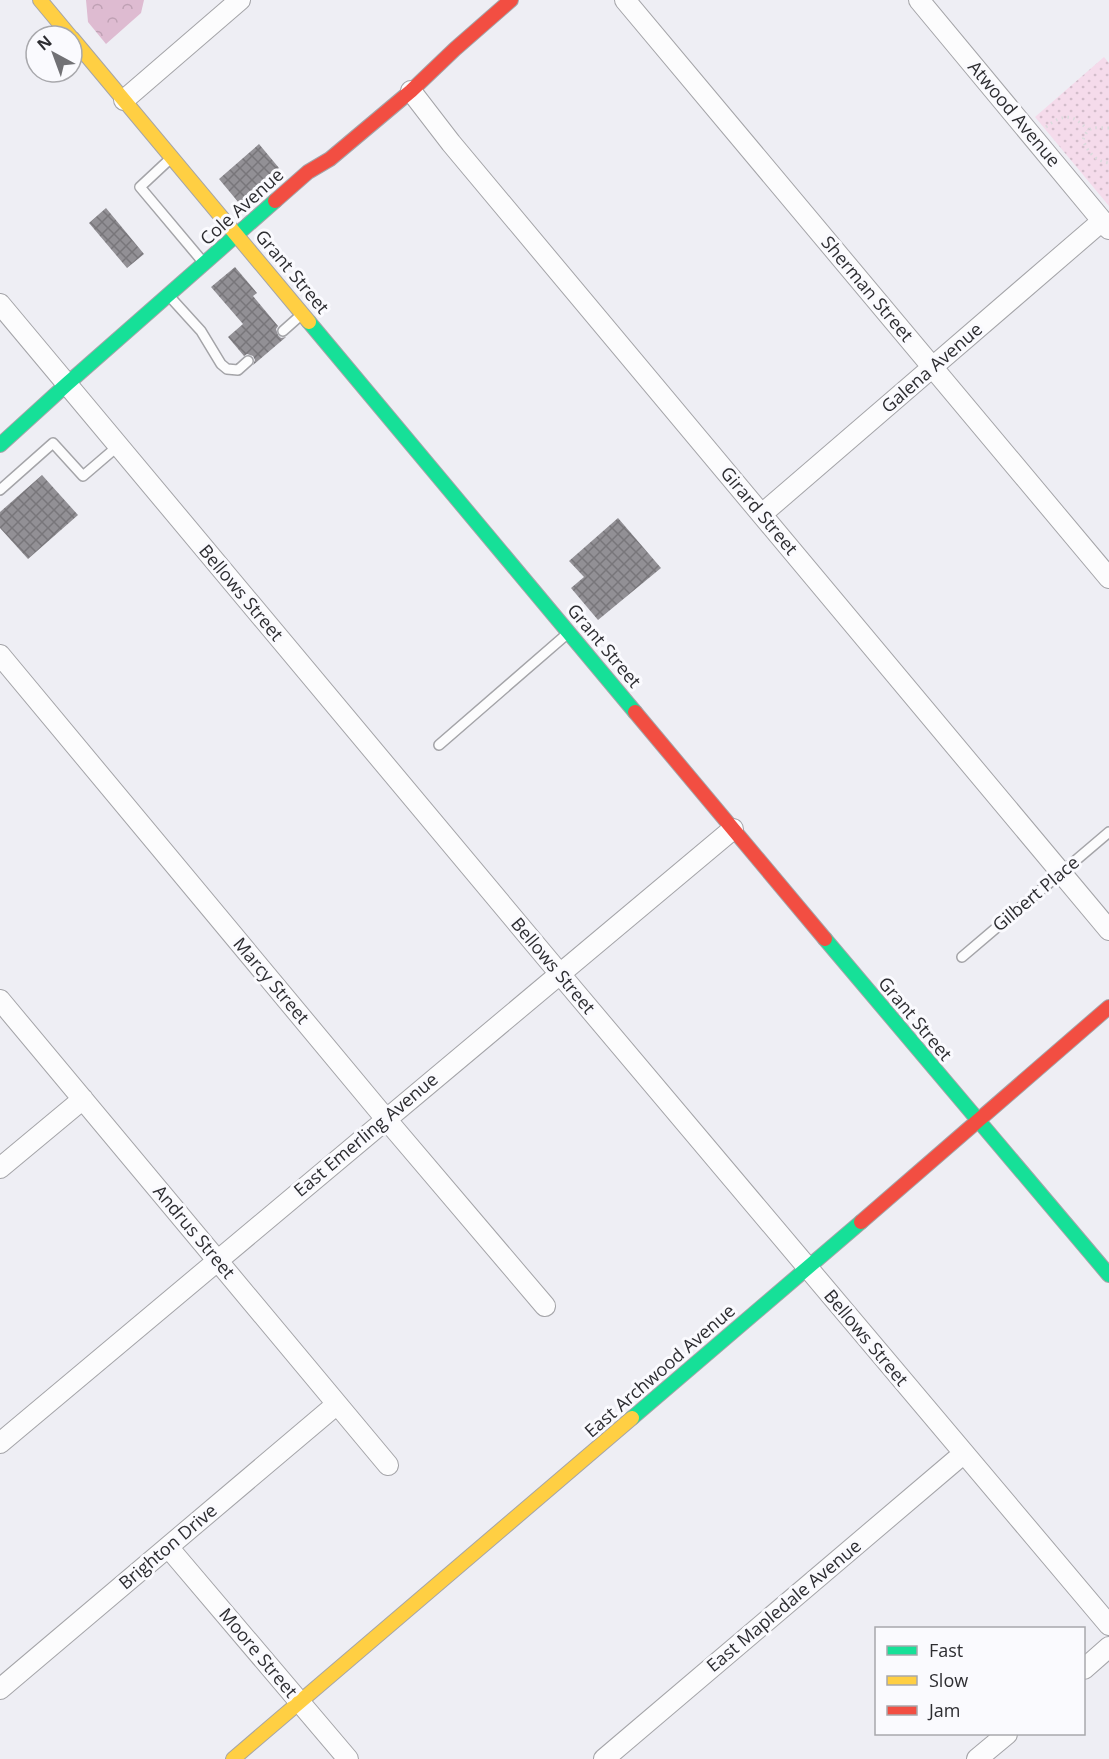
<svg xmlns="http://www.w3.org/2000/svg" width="1109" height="1759" font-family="'Open Sans',sans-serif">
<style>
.grass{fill:url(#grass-dots)}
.forest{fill:url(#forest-crowns)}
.building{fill:url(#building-cross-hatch)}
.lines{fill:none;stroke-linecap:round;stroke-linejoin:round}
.lane-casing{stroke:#a4a4a8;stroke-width:12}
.street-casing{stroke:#a4a4a8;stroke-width:22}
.fast-casing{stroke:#a4a4a8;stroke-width:16}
.slow-casing{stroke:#a4a4a8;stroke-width:16}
.jam-casing{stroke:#a4a4a8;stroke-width:16}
.path{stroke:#dbdbdd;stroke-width:3;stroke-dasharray:1.5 4.5;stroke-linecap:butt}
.lane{stroke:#fcfcfd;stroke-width:9}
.street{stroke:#fcfcfd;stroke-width:20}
.fast{stroke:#16e098;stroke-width:14}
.slow{stroke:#ffcf43;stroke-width:14}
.jam{stroke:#f24e42;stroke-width:14}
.labels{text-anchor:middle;stroke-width:6;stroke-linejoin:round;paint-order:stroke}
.street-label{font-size:18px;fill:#2d2d31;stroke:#fafafe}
</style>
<defs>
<pattern id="grass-dots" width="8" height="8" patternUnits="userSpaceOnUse" patternTransform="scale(1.5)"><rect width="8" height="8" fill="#f5dbeb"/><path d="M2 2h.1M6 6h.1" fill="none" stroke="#d2bcca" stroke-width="1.8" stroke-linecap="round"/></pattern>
<pattern id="forest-crowns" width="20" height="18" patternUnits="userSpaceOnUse" patternTransform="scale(1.5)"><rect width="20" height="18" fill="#debbd1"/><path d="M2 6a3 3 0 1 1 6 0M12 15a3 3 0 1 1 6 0" fill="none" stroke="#bfa1b4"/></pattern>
<pattern id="building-cross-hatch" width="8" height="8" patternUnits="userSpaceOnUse" patternTransform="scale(1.5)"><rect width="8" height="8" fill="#929095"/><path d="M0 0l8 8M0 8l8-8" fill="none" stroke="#78767a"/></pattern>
</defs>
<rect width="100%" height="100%" fill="#eeeef4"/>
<path class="grass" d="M1104 57 1109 63V206L1035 117Z"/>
<path class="forest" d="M86 0H144L141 13 106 44 88 22Z"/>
<path class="building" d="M259 144 279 168 239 203 219 179Z
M106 208 144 254 127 268 89 223Z
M235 267 257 293 253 296 278 326 276 329 278 335 281 338 286 337 253 365 255 360 253 356 247 354 244 356 228 337 243 324 211 287Z
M42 475 78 515 28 559 0 528V512Z
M618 518 661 568 598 620 571 588 584 577 569 561Z"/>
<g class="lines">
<g class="lane-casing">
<path id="lane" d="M170 159 140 187 203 262
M171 298 201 331 221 364 227 369 238 370 248 361
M283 331 301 315
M0 490 53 443 83 476 118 446
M439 745 567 634
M962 957 1109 832"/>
</g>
<g class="street-casing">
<path id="street" d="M625 0 1109 578
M919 0 1109 229
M411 91 451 143 1109 930
M124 100 240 0
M0 304 560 974 1109 1625
M762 514C876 417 988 318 1102 221
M0 655 386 1119 545 1306
M0 1000 388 1465
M0 1168 83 1099
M0 1443 733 829
M168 1547 348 1759
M1084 1669 1109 1647
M0 1689 337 1404
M604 1759 963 1454
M977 1759 1007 1734"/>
</g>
<g class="fast-casing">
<path id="fast" d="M309 322 635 712
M0 445 67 384 275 201
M825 939 1109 1275
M632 1418 861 1222"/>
</g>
<g class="slow-casing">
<path id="slow" d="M40 0 70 36
M72 38 309 322
M233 1759 632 1418"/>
</g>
<g class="jam-casing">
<path id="jam" d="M275 201 308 172 330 159 411 91 455 49 511 0
M635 712 825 939
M861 1222 1109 1007"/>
</g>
<path class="path" d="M1046 127C1064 113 1073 114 1088 130
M1109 128C1094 128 1088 125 1083 140 1088 152 1095 161 1109 163"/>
<use href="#lane" class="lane"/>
<use href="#street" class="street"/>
<use href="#fast" class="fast"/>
<use href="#slow" class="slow"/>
<use href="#jam" class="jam"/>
</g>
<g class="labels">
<g class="street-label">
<text transform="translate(1014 114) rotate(50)" y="6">Atwood Avenue</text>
<text transform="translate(242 207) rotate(-42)" y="6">Cole Avenue</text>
<text transform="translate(292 272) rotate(50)" y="6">Grant Street</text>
<text transform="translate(867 289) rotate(50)" y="6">Sherman Street</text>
<text transform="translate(932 368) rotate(-41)" y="6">Galena Avenue</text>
<text transform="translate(759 511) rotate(50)" y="6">Girard Street</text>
<text transform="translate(241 593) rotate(50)" y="6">Bellows Street</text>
<text transform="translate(604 646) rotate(50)" y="6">Grant Street</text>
<text transform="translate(1036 894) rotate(-40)" y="6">Gilbert Place</text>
<text transform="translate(553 966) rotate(50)" y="6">Bellows Street</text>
<text transform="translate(271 981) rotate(50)" y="6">Marcy Street</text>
<text transform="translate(915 1019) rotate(50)" y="6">Grant Street</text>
<text transform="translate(366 1135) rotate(-40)" y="6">East Emerling Avenue</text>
<text transform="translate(194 1232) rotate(50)" y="6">Andrus Street</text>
<text transform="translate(866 1338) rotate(50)" y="6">Bellows Street</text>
<text transform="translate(660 1371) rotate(-41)" y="6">East Archwood Avenue</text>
<text transform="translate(168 1547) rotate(-40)" y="6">Brighton Drive</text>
<text transform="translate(784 1606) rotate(-40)" y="6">East Mapledale Avenue</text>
<text transform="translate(258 1653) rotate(50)" y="6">Moore Street</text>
</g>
</g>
<rect x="875" y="1627" width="210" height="108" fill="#fafafe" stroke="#a8a8ac" stroke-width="1.5"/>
<rect x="887" y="1646" width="30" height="9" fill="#16e098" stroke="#a8a8ac" stroke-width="1.5"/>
<text x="929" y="1657" font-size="18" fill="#2d2d31">Fast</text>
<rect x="887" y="1676" width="30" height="9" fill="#ffcf43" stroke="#a8a8ac" stroke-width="1.5"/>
<text x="929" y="1687" font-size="18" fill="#2d2d31">Slow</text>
<rect x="887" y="1706" width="30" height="9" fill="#f24e42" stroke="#a8a8ac" stroke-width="1.5"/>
<text x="929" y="1717" font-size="18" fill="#2d2d31">Jam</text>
<g transform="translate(54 54) rotate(319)"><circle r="28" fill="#fafafe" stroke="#a8a8ac" stroke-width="1.5"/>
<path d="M0-4.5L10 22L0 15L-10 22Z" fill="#717175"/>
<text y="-9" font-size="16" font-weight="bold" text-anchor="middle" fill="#2d2d31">N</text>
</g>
</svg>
